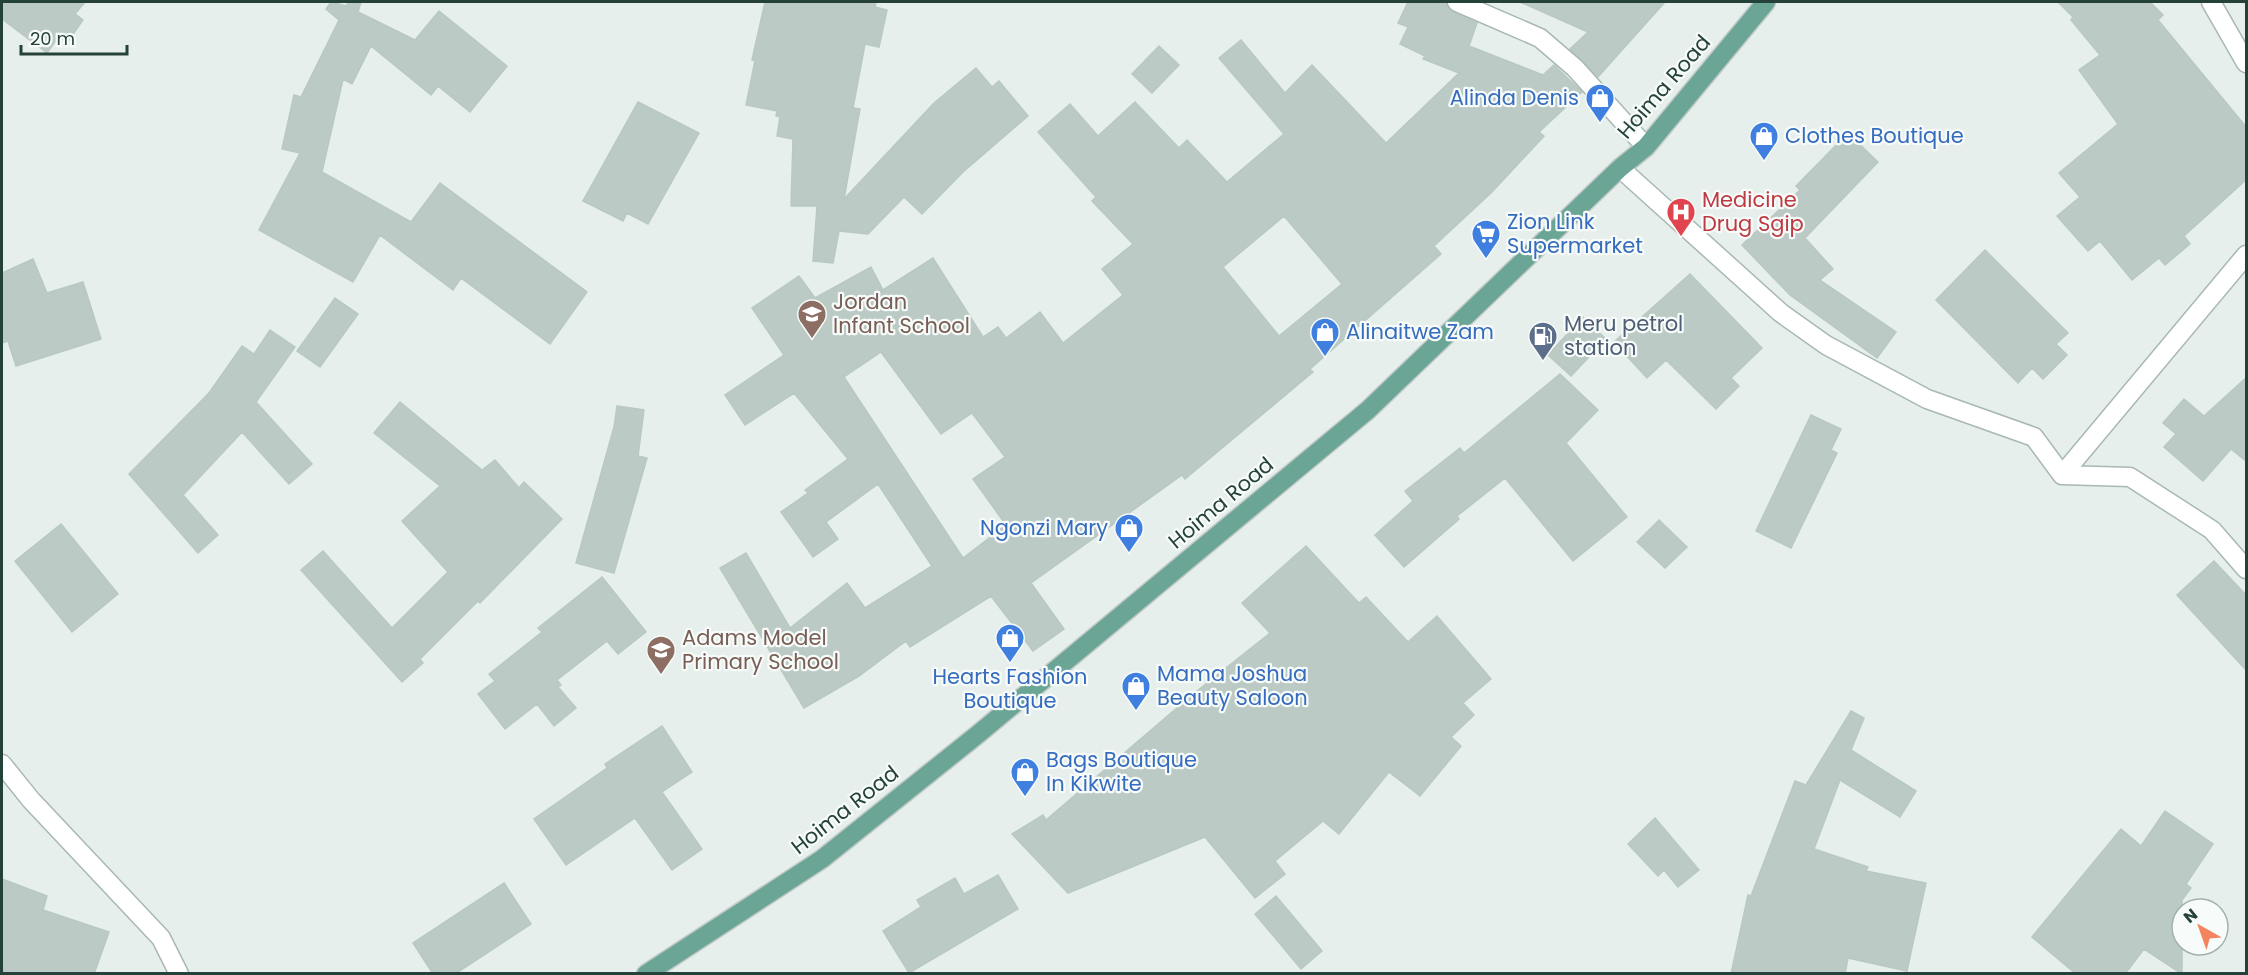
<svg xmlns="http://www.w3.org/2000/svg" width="2248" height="975" font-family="Poppins,sans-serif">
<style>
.building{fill:#bbcac4;stroke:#b8c9c2;stroke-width:1.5;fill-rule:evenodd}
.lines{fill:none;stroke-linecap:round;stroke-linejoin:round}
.street-casing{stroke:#a8b8b2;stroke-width:21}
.primary-casing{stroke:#c2cac8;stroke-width:21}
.street{stroke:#fff;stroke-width:18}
.primary{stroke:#6aa596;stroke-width:18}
.labels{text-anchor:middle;stroke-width:4.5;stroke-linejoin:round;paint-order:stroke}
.street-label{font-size:21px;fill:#24423a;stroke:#f7fbf9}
.shop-label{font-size:21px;fill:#366cbe;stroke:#f7fbf9;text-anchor:start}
.health-label{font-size:21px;fill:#be3a42;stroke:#f7fbf9;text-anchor:start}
.education-label{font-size:21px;fill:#785e54;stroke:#f7fbf9;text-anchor:start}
.service-label{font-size:21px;fill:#4e5e75;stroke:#f7fbf9;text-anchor:start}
</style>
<rect width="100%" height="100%" fill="#e6efeb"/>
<path class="building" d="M2 2H85L75 14 83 20 67 43 59 36 47 53 2 19Z
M331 2 346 6 349 2H361L358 12 415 40 439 11 507 66 470 112 438 86 431 95 371 46 352 84 343 79 322 172 411 222 440 183 587 292 550 344 461 278 453 290 380 235 353 282 259 230 300 153 282 149 294 95 301 97 339 20 326 9Z
M765 2H876L875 7 887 10 879 47 865 44 853 108 860 109 844 199 934 103 976 68 992 87 999 81 1028 116 963 172 922 214 904 197 868 234 839 231 833 263 813 261 817 206H791L793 139 777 136 780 117 776 116 777 111 746 105 755 61 752 60Z
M1408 2H1446L1452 12 1477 23 1469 46 1543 75 1554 65 1582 92 1539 132 1544 136 1492 192 1434 246 1441 254 1310 369 1313 372 1185 479 1182 475 1031 583 1064 629 1033 651 991 596 910 647 906 641 859 676 804 708 720 568 746 553 790 628 847 583 865 608 932 566 878 484 826 522 838 539 813 557 781 512 808 493 805 490 848 459 794 393 745 425 725 395 784 355 752 308 799 276 815 298 871 267 883 290 933 258 983 337 998 327 1006 338 1040 312 1063 343 1123 295 1102 269 1133 244 1092 201 1096 197 1038 132 1070 104 1098 136 1135 102 1179 148 1187 140 1227 182 1284 134 1219 58 1241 40 1285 93 1312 65 1386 143 1459 73 1423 59 1425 56 1400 44 1408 27 1398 23ZM1284 216 1342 284 1279 336 1223 267ZM881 352 941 434 972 413 1005 457 973 479 1006 525 963 558 844 377Z
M1520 2H1665L1598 77 1570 49 1588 32Z
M2058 2H2150L2163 15 2158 20 2247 128V179L2184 236 2190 244 2165 265 2159 258 2132 280 2100 241 2088 251 2057 216 2080 197 2059 173 2118 124 2079 70 2100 55 2071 20 2073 17Z
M1159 46 1179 65 1152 93 1132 74Z
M638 102 699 133 648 224 627 213 623 221 583 201Z
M1848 133 1878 162 1805 238 1833 269 1820 280 1896 332 1877 358 1790 295 1742 245 1800 190 1796 186Z
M1985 250 2068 333 2056 344 2067 355 2043 379 2032 368 2018 383 1936 300Z
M33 259 47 293 83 282 101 339 16 366 8 341 2 343V273Z
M1690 274 1762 348 1731 378 1739 386 1716 409 1666 360 1647 378 1614 342Z
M335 298 358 314 320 367 297 351Z
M1583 317 1606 339 1571 376 1548 355Z
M270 330 295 347 256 402 312 464 289 484 242 432 183 495 218 535 198 553 129 474 209 393 242 346 254 354Z
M1560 374 1598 410 1566 443 1627 517 1573 561 1505 478 1457 516 1459 519 1404 567 1375 535 1413 501 1405 491 1460 448 1464 453Z
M2247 377V462L2231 449 2203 481 2164 447 2176 434 2163 423 2184 399 2204 416Z
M400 402 482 470 495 460 519 488 524 482 562 519 480 603 478 601 420 659 423 663 402 682 301 570 323 551 392 628 448 572 402 521 440 486 374 433Z
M617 406 644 410 638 456 647 458 614 573 576 563 614 427Z
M1811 415 1841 429 1831 450 1837 453 1791 548 1756 531Z
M1659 520 1687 547 1665 568 1637 542Z
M61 524 118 594 72 632 15 561Z
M1306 546 1359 603 1366 597 1408 642 1437 616 1491 679 1463 703 1474 715 1451 737 1461 746 1420 796 1389 772 1339 834 1323 821 1275 861 1285 874 1255 898 1205 837 1068 893 1012 834 1043 815 1046 820 1192 695 1270 633 1242 603Z
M2214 561 2247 596V671L2177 595Z
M602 577 646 632 618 654 607 641 557 680 561 685 558 687 576 708 554 726 537 704 505 729 478 694 495 681 489 674 542 632 538 628Z
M1851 711 1864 718 1851 750 1916 791 1900 817 1840 780 1814 849 1868 867 1866 871 1926 883 1907 971 1848 958 1845 974H1731L1748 895 1751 896 1795 781 1806 785Z
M662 726 692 772 662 792 702 849 672 870 635 818 566 865 534 819 607 768 605 764Z
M2165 811 2213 844 2186 884 2191 888 2182 900V974L2144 949 2125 974H2076L2032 937 2121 829 2141 846Z
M1655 818 1699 870 1678 887 1664 870 1658 876 1628 844Z
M998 875 1018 909 909 973 883 931 921 907 917 900 955 878 964 894Z
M2 879 47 896 43 910 109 932 94 974H2Z
M504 883 531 924 455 974H433L413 943Z
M1276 896 1322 951 1301 969 1255 914Z"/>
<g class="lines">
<g class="street-casing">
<path id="street" d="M1457 2 1540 38 1575 68 1646 147
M2211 2 2246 63
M1620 168 1781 313 1826 345 1927 399 2034 437 2062 475 2130 477 2212 530 2246 569
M2062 475 2246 255
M2 764 31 800 161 938 179 974"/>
</g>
<g class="primary-casing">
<path id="primary" d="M646 974 822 859 977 735 1368 410 1620 168 1646 147 1766 2"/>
</g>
<use href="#street" class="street"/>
<use href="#primary" class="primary"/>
</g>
<defs>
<g id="shop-pin" transform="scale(1.5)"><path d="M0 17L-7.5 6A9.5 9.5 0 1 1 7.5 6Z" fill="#3f7fe0" stroke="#f7fbf9"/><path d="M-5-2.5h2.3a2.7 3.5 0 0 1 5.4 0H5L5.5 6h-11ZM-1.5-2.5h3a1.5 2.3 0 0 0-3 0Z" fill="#fff"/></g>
<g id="hospital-pin" transform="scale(1.5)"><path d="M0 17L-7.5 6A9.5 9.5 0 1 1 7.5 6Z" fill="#e0444e" stroke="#f7fbf9"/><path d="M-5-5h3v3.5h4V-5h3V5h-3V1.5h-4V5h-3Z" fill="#fff"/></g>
<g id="supermarket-pin" transform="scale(1.5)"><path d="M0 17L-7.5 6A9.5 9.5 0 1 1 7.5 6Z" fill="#3f7fe0" stroke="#f7fbf9"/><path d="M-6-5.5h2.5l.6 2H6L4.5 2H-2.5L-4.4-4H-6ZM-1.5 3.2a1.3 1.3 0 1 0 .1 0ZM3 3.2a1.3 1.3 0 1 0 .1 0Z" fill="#fff"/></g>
<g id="school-pin" transform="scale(1.5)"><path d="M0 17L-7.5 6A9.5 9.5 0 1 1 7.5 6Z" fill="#8d6e63" stroke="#f7fbf9"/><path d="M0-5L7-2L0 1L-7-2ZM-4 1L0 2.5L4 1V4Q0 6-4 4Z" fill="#fff"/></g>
<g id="fuel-pin" transform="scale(1.5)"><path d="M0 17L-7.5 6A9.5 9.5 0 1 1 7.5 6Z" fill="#5c6f8a" stroke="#f7fbf9"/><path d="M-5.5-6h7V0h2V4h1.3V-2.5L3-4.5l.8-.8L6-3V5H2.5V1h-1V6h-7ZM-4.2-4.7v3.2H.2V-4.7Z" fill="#fff"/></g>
</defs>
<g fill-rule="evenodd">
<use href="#shop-pin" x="1600" y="98"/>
<use href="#shop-pin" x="1764" y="136"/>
<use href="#hospital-pin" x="1681" y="212"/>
<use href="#supermarket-pin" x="1486" y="234"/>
<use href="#school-pin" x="812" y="314"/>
<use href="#shop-pin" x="1325" y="332"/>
<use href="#fuel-pin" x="1543" y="336"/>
<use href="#shop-pin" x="1129" y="528"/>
<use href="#shop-pin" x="1010" y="638"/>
<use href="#school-pin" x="661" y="650"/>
<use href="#shop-pin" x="1136" y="686"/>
<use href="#shop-pin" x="1025" y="772"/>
</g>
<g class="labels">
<g class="street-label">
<text transform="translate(1664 87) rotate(-49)" y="7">Hoima Road</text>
<text transform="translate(1221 503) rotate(-40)" y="7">Hoima Road</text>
<text transform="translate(845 810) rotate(-38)" y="7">Hoima Road</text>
</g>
<g class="shop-label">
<text x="1579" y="105" text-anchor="end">Alinda Denis</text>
<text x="1785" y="143">Clothes Boutique</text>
<text x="1507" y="229">Zion Link<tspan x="1507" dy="24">Supermarket</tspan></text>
<text x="1346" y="339">Alinaitwe Zam</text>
<text x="1108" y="535" text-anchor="end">Ngonzi Mary</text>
<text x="1157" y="681">Mama Joshua<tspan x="1157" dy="24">Beauty Saloon</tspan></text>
<text x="1010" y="684" text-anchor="middle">Hearts Fashion<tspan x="1010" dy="24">Boutique</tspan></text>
<text x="1046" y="767">Bags Boutique<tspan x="1046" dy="24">In Kikwite</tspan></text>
</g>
<g class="health-label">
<text x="1702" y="207">Medicine<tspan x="1702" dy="24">Drug Sgip</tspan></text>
</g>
<g class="education-label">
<text x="833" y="309">Jordan<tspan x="833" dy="24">Infant School</tspan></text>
<text x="682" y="645">Adams Model<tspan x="682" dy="24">Primary School</tspan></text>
</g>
<g class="service-label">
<text x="1564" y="331">Meru petrol<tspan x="1564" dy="24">station</tspan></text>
</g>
</g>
<rect width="2248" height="975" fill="none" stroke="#24423a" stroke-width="6"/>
<g transform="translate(2200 927) rotate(320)"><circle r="28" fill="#f7fbf9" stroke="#a3b1ad" stroke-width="1.5"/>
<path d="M0-4.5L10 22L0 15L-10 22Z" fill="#f4845f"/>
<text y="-9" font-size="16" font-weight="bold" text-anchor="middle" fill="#24423a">N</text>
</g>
<path d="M21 45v9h106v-9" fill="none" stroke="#24423a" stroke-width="3"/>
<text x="30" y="45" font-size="18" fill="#24423a" stroke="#f7fbf9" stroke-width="4.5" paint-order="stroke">20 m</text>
</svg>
